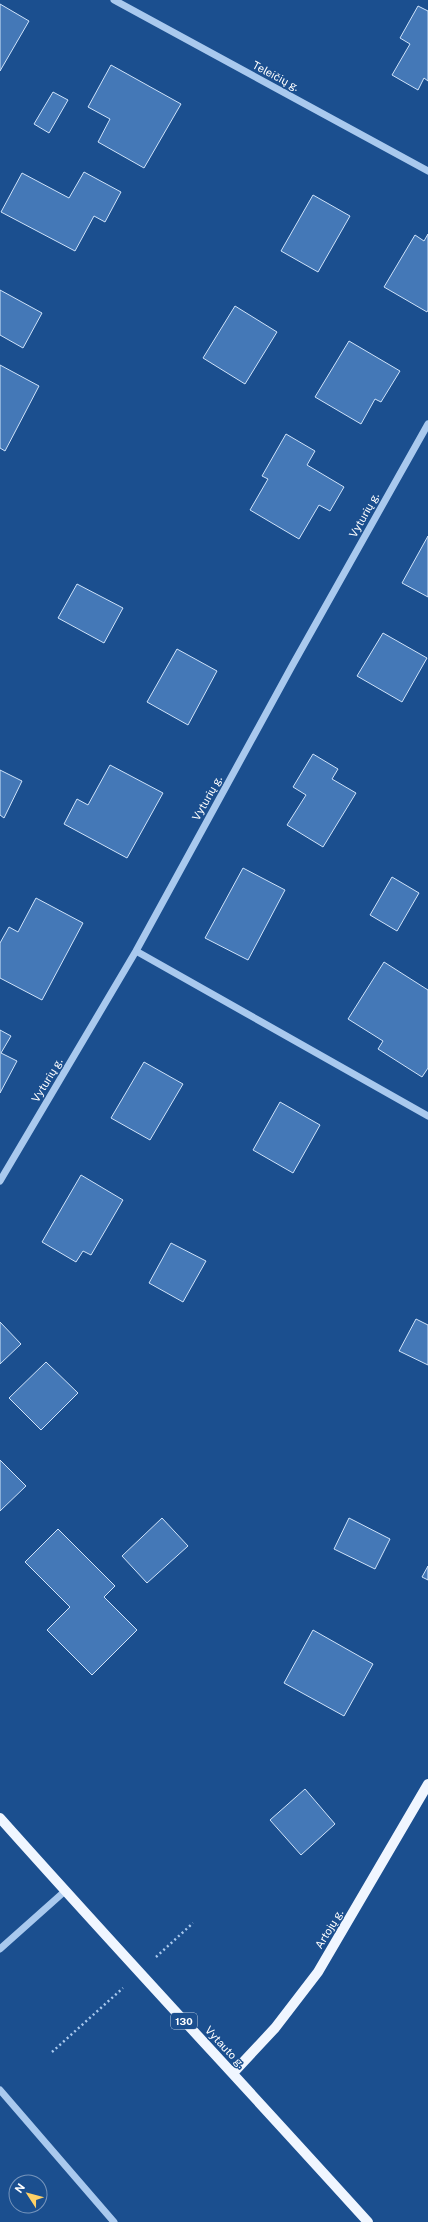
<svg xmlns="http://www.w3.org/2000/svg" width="428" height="2222" font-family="'Public Sans',sans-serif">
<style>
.building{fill:#4478b7;stroke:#cfe3fa}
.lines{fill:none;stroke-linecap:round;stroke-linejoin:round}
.path{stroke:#a9c9ee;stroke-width:2.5;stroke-dasharray:2 3;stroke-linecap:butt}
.minor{stroke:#a9c9ee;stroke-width:7}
.major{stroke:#f0f6ff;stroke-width:10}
.labels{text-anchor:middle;stroke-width:3;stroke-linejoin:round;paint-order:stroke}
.shield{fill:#1b4f8f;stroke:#bbcadd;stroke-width:1}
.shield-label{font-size:10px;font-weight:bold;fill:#fff}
.street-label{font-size:11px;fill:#fff;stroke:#1b4f8f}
</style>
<rect width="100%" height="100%" fill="#1b4f8f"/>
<path class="building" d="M0 4 29 21 0 71Z
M418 6 428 11V81L424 78 418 90 392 75 410 44 400 38Z
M111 65 181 104 144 168 98 142 110 119 88 107Z
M53 92 68 100 49 133 34 124Z
M84 172 121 192 105 222 94 216 75 251 1 212 22 173 69 198Z
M313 195 350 216 318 272 281 251Z
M428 234V310L427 312 384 287 415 235 424 241Z
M0 290 42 313 23 348 0 335Z
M235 306 277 332 245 384 203 358Z
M349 341 400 371 381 402 375 399 361 424 315 397Z
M0 365 39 386 5 451 0 448Z
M286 434 315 451 307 465 344 487 330 511 319 505 299 539 250 510 268 479 262 476Z
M428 536V597L402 583Z
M77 584 123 608 104 643 58 618Z
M383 633 427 658 402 702 357 676Z
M177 649 217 671 188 725 147 702Z
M313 754 338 769 332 779 356 793 323 847 287 825 306 795 293 787Z
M110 765 163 793 127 858 64 824 77 799 88 805Z
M0 770 22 781 4 818 0 815Z
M243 868 285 890 248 960 205 938Z
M392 877 419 893 397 931 370 915Z
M36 898 83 923 42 1000 0 978V943L9 927 18 932Z
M384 962 428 990V1068L422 1077 378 1049 383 1041 348 1019Z
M0 1030 11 1036 1 1053 17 1061 0 1093Z
M144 1062 183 1084 150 1140 111 1118Z
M280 1102 320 1125 293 1173 253 1150Z
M81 1175 123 1200 91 1255 83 1251 76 1262 42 1242Z
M171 1243 206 1261 183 1302 149 1283Z
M416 1319 428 1325V1365L399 1351Z
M0 1322 21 1344 0 1364Z
M46 1362 78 1393 41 1430 9 1398Z
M0 1460 26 1486 0 1511Z
M162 1518 188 1546 147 1583 122 1556Z
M349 1518 390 1539 375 1569 334 1549Z
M58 1529 115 1586 104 1597 137 1630 92 1675 47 1630 70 1607 25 1562Z
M428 1566V1580L422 1577Z
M313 1630 373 1664 344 1716 284 1683Z
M305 1789 335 1824 301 1855 270 1820Z"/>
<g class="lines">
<path class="path" d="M156 1957 193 1923
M52 2052 123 1988"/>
<path class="minor" d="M114 0 428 171
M136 951 428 1116
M0 1181 136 951 292 666 428 424
M0 1949 65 1891
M0 2090 114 2222"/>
<path class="major" d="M0 1818C121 1954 246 2087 368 2222
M233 2073 275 2028 318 1972 428 1784"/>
</g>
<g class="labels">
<rect class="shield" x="171" y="2013" width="26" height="16" rx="3"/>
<g class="shield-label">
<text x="184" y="2025">130</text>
</g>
<g class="street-label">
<text transform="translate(276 76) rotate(28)" y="4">Teleičių g.</text>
<text transform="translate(364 515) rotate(-61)" y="4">Vyturių g.</text>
<text transform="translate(207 798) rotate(-61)" y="4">Vyturių g.</text>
<text transform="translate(47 1080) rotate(-59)" y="4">Vyturių g.</text>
<text transform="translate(329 1929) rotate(-59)" y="4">Artojų g.</text>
<text transform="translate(225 2047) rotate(47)" y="4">Vytauto g.</text>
</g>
</g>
<g transform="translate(28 2194) rotate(306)"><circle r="19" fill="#1b4f8f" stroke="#7695bc"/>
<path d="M0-3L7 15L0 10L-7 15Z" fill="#ffd166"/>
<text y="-6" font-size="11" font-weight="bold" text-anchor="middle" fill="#ffffff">N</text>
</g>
</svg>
